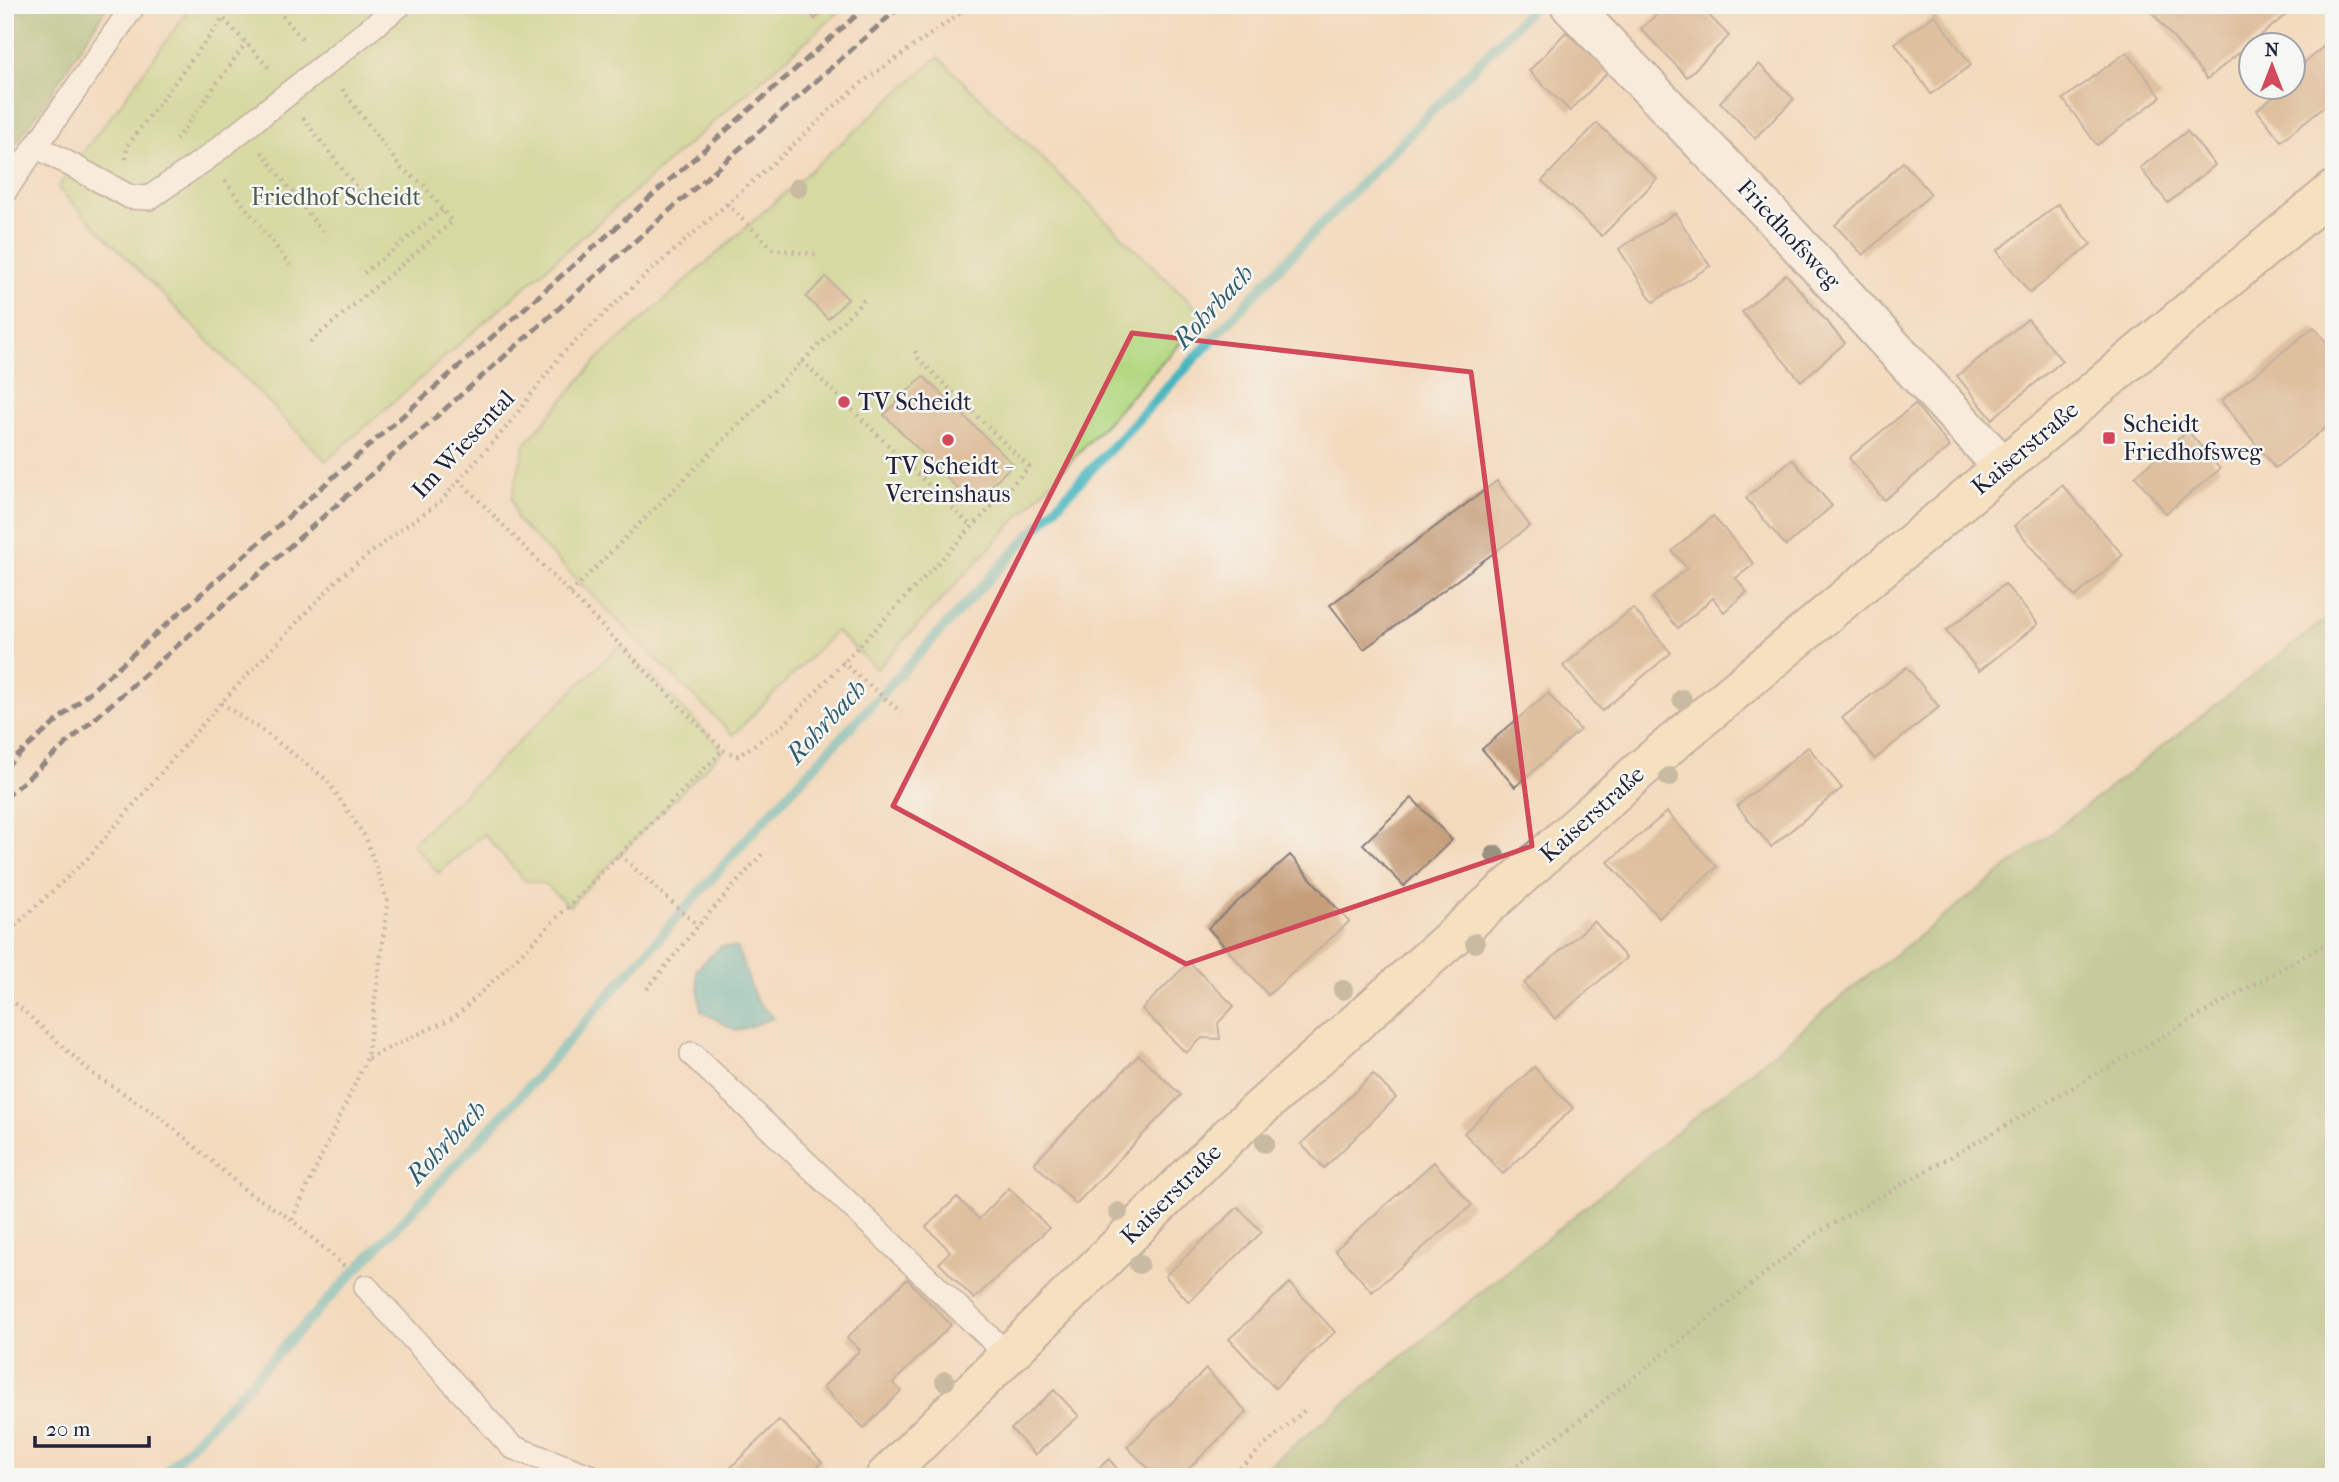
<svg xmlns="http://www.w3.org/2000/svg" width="2339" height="1482" font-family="'IM FELL French Canon',serif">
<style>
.green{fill:#b3d881;stroke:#6a7d5e;stroke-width:2}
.forest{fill:#8eb86f;stroke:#586d55;stroke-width:2}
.water{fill:#46b5bf;stroke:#346c7d;stroke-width:2}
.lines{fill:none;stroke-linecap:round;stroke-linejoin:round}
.stream{stroke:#46b5bf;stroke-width:10}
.building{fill:#c69f7a}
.lane-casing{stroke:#8a7e7c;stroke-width:26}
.street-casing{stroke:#8a7e7c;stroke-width:42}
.secondary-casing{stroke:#8a7e7c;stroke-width:42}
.path{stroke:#8a7e7c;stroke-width:4.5;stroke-dasharray:2 5;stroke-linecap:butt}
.lane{stroke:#fff;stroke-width:23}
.street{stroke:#fff;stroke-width:38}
.secondary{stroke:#f9e7c3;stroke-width:38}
.rail{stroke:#22223b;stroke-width:5;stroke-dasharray:10 5;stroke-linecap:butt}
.tree{fill:#989381}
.marked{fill:none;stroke:#d1495b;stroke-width:5;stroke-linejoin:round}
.poi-dot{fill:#d1495b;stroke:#f6f6f2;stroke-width:2.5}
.labels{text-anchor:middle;stroke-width:5;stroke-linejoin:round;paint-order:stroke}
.park-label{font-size:24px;fill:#4e5950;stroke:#f6f6f2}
.street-label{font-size:24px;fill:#22223b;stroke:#f6f6f2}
.poi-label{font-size:24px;fill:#22223b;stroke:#f6f6f2;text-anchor:start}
.water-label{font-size:26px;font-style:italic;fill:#305d70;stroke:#f6f6f2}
</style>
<rect width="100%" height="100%" fill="#f6f6f2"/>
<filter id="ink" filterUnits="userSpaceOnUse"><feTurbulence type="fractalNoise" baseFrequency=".0143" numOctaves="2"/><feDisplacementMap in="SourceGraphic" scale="14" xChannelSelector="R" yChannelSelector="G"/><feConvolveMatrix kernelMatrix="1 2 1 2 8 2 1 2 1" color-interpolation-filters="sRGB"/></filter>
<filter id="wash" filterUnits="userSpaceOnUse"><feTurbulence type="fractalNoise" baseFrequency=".00686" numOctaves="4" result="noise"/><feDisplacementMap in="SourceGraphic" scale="28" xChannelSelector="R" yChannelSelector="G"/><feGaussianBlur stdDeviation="1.57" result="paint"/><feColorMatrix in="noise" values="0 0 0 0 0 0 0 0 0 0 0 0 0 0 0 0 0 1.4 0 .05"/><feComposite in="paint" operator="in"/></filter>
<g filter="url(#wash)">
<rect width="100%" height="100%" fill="#f3dabd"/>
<path class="green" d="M192 5H847L326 461 58 188 71 167 119 106Z
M938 57 1205 317 877 669 836 631 733 735 517 520 512 497 525 444 598 359Z
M621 645 723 750 569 906 545 884 524 880 484 834 438 873 412 843Z"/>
<path class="forest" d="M5 5H108L42 107 5 158Z
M2334 613V1477H1255L1866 977Z"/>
<path class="water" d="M721 946 737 948 756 1000 773 1018 737 1031 701 1011 696 970Z"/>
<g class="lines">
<path class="stream" d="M161 1477 511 1106 750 835 1279 268 1535 5"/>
</g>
<g id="blocks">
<path class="building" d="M803 5H830L815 19Z
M1666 5H1699L1729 36 1687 77 1641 29Z
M2146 5H2298L2207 79Z
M1935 15 1971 65 1931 94 1895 43Z
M1566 32 1608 72 1570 111 1529 71Z
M2334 38V98L2281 141 2257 110 2274 96 2270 90 2273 88H2294V71Z
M2127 52 2161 97 2097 145 2063 99Z
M1759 64 1794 99 1755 138 1720 102Z
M1597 123 1657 179 1602 236 1542 181Z
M2187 131 2215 165 2168 203 2140 168Z
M1903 162 1931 194 1863 255 1835 225Z
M2058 204 2091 244 2030 293 1997 251Z
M1675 213 1710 266 1653 302 1619 249Z
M1786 274 1845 343 1801 381 1742 312Z
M826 277 848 299 828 319 806 297Z
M2028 319 2062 361 1992 419 1957 376Z
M2314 327 2334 352V421L2275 468 2221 401Z
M923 376 1013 464 973 504 884 415Z
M1915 404 1950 447 1884 500 1849 458Z
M2188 431 2220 469 2166 513 2135 476Z
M1792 459 1832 506 1786 546 1746 498Z
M1497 481 1530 526 1364 649 1330 605Z
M2062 485 2123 555 2075 597 2014 526Z
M1713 516 1754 564 1736 578 1747 592 1724 612 1713 598 1678 628 1652 598 1687 568 1672 551Z
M2005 584 2038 624 1979 671 1946 631Z
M1633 608 1671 653 1602 711 1563 666Z
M1907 667 1939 707 1875 759 1842 718Z
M1548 693 1580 730 1515 787 1482 749Z
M1808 747 1842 788 1771 847 1737 806Z
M1412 798 1452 840 1404 886 1363 844Z
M1667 812 1717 867 1659 918 1608 862Z
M1290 855 1349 922 1268 995 1208 928Z
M1594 921 1626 958 1555 1019 1524 983Z
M1189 962 1234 1006 1218 1023 1220 1039 1202 1038 1186 1053 1142 1009Z
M1139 1055 1181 1095 1076 1204 1034 1163Z
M1534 1067 1573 1108 1503 1174 1464 1133Z
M1373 1074 1396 1098 1324 1168 1301 1144Z
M1434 1162 1472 1205 1372 1292 1335 1250Z
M1009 1188 1049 1228 974 1299 939 1263 950 1251 926 1227 957 1197 979 1219Z
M1238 1207 1262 1232 1189 1302 1165 1276Z
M907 1279 951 1325 893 1383 901 1391 864 1428 823 1387 860 1350 847 1338Z
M1290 1283 1335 1332 1275 1388 1229 1339Z
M1206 1369 1247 1412 1180 1477H1157L1127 1447Z
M1054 1390 1079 1416 1035 1455 1011 1429Z
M779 1420 822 1462 808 1477H721Z
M1109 1459 1124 1477H1089Z"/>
</g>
</g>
<g filter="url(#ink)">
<use href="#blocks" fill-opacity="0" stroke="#8a7e7c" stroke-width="2"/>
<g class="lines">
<g class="lane-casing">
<path id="lane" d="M36 146 130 197 149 198 207 158 400 5
M5 191 134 5
M692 1054 1009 1356
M366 1287 512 1447 592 1477"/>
</g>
<g class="street-casing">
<path id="street" d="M1570 5 1775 219 2003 467"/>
</g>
<g class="secondary-casing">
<path id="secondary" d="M885 1477 1229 1136 1639 771 2334 190"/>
</g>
<path class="path" d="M273 5 304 41
M303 118 362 195
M176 140 246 43
M262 152 324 234
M126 159 127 146 223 18 270 69
M225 181 290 265
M727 204 773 249 820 255
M364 273 444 209
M310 342 452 222 424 185 401 168 342 89
M802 361 972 527
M459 480 723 750 738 756 785 724 1029 467 919 359 914 349
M570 593 865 299
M842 662 901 712
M221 703 266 733 327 780 366 838 388 903 367 1058 292 1220 344 1266
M620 855 698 926
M5 935 87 859 221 703 339 578 400 530 439 503 509 424 561 355 638 282 785 153 829 111 864 81 972 5
M647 989 698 926 763 853
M5 994 93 1074 159 1116 245 1190 292 1220
M368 1058 455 1017 517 958 723 750
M1229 1477 1305 1410
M1500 1477 1580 1420 1815 1234 2334 939"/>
<use href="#lane" class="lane"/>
<use href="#street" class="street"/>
<use href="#secondary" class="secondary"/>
<path class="rail" d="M5 767 868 5
M5 798 902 5"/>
</g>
<g class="tree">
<circle cx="798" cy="188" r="10"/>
<circle cx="1682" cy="699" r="10"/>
<circle cx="1669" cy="777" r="10"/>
<circle cx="1495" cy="855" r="10"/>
<circle cx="1475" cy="943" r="10"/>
<circle cx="1343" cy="990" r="10"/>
<circle cx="1265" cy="1143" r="10"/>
<circle cx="1118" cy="1212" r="10"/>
<circle cx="1139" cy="1264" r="10"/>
<circle cx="945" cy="1381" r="10"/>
</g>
</g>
<path d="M0 0H2339V1482H0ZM1132 333 1471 372 1532 846 1186 964 893 806Z" fill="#f3dabd" fill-opacity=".55" fill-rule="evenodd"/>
<path class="marked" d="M1132 333 1471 372 1532 846 1186 964 893 806Z"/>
<g class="poi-dot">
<circle cx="844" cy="402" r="7"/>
<rect x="2102" y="431" width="14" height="14" rx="3.5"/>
<circle cx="948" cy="440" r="7"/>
</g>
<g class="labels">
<g class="park-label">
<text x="336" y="205">Friedhof Scheidt</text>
</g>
<g class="street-label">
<text transform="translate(1789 234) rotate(47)" y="8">Friedhofsweg</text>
<text transform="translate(463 444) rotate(-47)" y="8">Im Wiesental</text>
<text transform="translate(2025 448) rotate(-40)" y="8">Kaiserstraße</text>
<text transform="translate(1592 814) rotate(-42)" y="8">Kaiserstraße</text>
<text transform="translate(1171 1194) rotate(-45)" y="8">Kaiserstraße</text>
</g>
<g class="poi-label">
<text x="858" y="410">TV Scheidt</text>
<text x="2123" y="432">Scheidt<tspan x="2123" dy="28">Friedhofsweg</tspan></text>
<text x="948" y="474" text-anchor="middle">TV Scheidt -<tspan x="948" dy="28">Vereinshaus</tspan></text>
</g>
<g class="water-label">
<text transform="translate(1213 306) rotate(-47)" y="9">Rohrbach</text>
<text transform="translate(826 721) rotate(-47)" y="9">Rohrbach</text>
<text transform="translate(446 1142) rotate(-47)" y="9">Rohrbach</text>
</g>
</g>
<rect width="2339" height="1482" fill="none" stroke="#f6f6f2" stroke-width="28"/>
<g transform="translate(2272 66)"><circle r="33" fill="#f6f6f2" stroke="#a1a1a9" stroke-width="2"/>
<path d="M0-5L12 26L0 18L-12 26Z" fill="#d1495b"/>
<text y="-10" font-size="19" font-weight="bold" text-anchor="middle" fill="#22223b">N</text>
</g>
<path d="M35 1436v10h114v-10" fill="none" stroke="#22223b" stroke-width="3.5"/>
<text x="46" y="1436" font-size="21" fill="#22223b" stroke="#f6f6f2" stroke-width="5" paint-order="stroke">20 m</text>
</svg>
